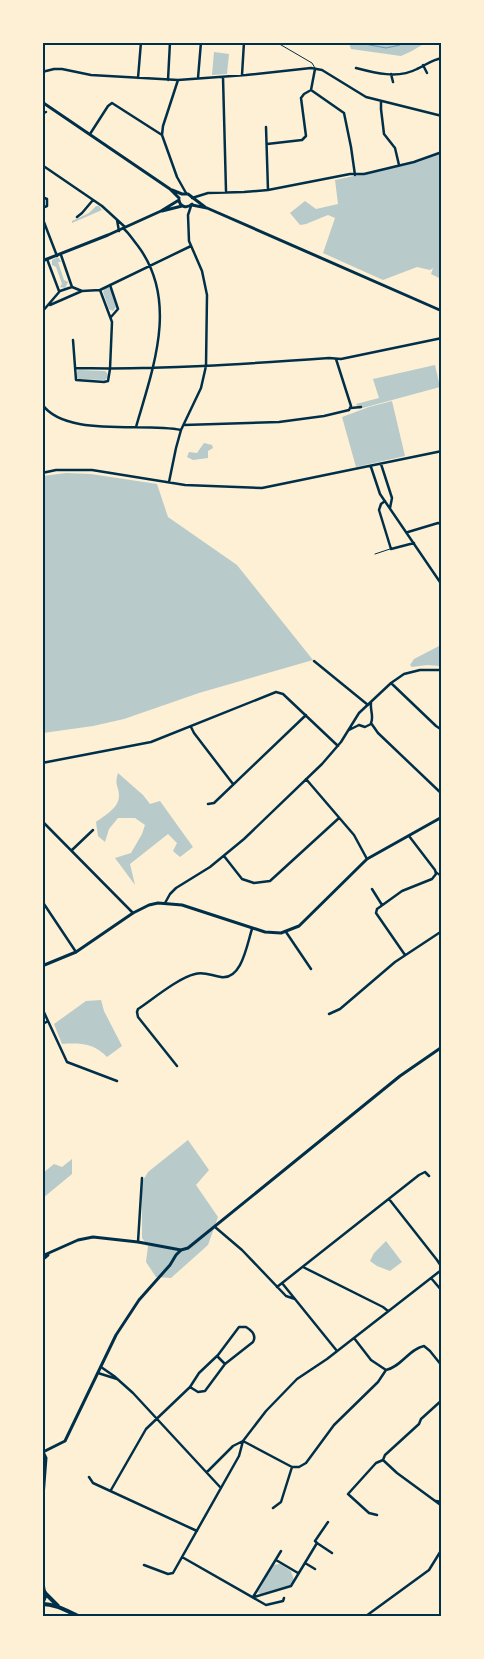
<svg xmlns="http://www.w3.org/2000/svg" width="484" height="1659" font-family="Cabin,sans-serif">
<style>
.green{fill:#b9caca}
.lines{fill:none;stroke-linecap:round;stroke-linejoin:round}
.stream{stroke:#669bbc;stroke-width:1}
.service{stroke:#003049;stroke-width:1}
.pedestrian{stroke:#003049;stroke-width:2}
.minor{stroke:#003049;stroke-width:2.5}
.tertiary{stroke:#003049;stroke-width:3}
.secondary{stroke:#003049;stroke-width:3}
.primary{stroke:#003049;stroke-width:4}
.neatline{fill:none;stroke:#003049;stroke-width:2}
</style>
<rect width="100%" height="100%" fill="#fdf0d5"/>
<path class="green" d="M349 43V42L425 43 412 51 401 56 351 49Z
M214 52 229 54 227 74 212 75Z
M441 153V279L431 274 433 268 430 270 417 267 383 280 323 253 335 218 328 215 306 224 300 225 290 213 305 201 316 209 338 204 335 180 419 162Z
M96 206H99L102 210 72 223V221L89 213Z
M56 258H59L61 262H58L64 280 68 282 65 288 60 287 62 284 56 267 52 265V260Z
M108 287 111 290 116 307 113 311 109 309 103 292 105 288Z
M435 365 440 387 359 409 356 404 379 398 373 379Z
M79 370 105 371 107 373 108 377 105 380 78 379 76 376 77 371Z
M392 401 405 456 356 467 342 417 369 407Z
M204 443 212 445 213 448 208 451V458L193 460 187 457 189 452 197 453Z
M66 473 91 474 157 484 168 517 237 565 313 660 199 693 124 719 93 726 43 733V476Z
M441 645V666L427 665 412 667 410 665 414 659Z
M118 773 143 795 150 804 160 801 193 847 180 857 173 851 177 843 168 834 130 864 135 885 115 858 131 853 142 834 145 825 135 818H118L109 829 105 842 98 836 96 822C104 816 119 808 119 796 119 786 114 786 118 773Z
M101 1000 104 1011 122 1046 107 1057C94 1043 79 1043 62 1044L54 1024 86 1001Z
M188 1140 209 1170 196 1185 218 1217 208 1245 171 1278 156 1277 146 1262 148 1246 142 1238V1182L148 1172Z
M72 1159V1174L43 1198V1173L54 1164 62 1167Z
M386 1241 402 1262 390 1271 377 1266 370 1261 374 1253Z
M280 1564 291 1571 294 1580 290 1585 260 1594 258 1592 273 1565Z"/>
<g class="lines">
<path class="stream" d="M354 42 386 48 400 45"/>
<path class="service" d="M276 42 312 63 315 68
M375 554 390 549"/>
<path class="pedestrian" d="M436 872 442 877"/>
<path class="minor" d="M423 65 427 73
M356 68C375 73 398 79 417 69 426 65 431 60 442 58
M42 72 54 69H62L91 75 178 80 246 75 311 68 322 70 366 97 442 116
M391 74 393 82
M242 75 244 42
M223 77 226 191
M138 78 141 42
M198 78 201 42
M168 80 170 42
M178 80 163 126 162 135 177 177 186 193
M311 90 344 113 351 147 355 175
M381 102V109L384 134 395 148 399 165
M42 114 46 112
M266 127 268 190
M90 134 108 106 112 103 162 135
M267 144 302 140 306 136 301 98 304 94 311 90 315 69
M42 165 102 206 125 227
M42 197 47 199V206L42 208
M192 198 208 193 244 192 268 190 350 174H364L414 162 442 152
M42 217 57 256
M77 217 82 213 93 200
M117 220 119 231
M123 228C129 233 133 240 138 246 179 301 153 368 136 427
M61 255 72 287
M47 259 59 291
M110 285 118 309 111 317
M50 305 82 291 100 290 191 246
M42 312 60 291 72 287 82 291
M73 340 76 380 104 382 108 381 110 369 112 322 100 290
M75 368C160 370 245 364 329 358L341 359 442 338
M42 404C65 438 144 422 181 430
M351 408 361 407
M184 425 279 422 324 416 349 410 351 406 336 359
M381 464 392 498 390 508
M371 467 380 494 442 585
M42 473 56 470H92L185 485 262 488 442 451
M169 482 176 448 181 430 201 388 206 366 207 295 202 271 189 241 188 215 191 206
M385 501 381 504 379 510 391 549 414 543
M408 532 438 523 442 524
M314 661 368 705
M391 683 436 726 442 730
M371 703C370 710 374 717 371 723
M371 723 378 733 442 794
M359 725 365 727 371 724
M191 727 194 733 233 784
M349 730 359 725
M42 763 151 742 276 692 283 694 338 746
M306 779 354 835 367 859
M208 804 214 803 306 715
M42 821 133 913
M72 850 93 830
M224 856 242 879 254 883 270 881 339 818
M372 889 382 905
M42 901 76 952
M165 903 170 894 176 888 210 867 244 839 322 764 341 742 359 713 391 683 404 674 420 670H442
M286 932 311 969
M405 955 376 913 377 909 402 891 432 879 436 874 435 870 409 836
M42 1008 48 1021 43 1024
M329 1014 340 1009 395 962 442 931
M48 1021 67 1062 117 1081
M177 1066 138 1017 137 1012 138 1009C153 999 178 978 195 974 204 971 212 976 221 977 242 980 247 944 252 929
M215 1227 242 1250 286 1296 295 1299
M138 1242 142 1178
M303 1267 383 1307 388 1311
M431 1278 442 1291
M282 1283 337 1351
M277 1287 419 1175 425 1172 429 1176
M354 1338 371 1360 386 1370C401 1367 409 1349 424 1346L430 1351 442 1366
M217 1356 225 1364
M101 1367 114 1376 133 1393 220 1487
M98 1373 117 1379
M442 1400 421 1419 419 1424 385 1455 383 1460 397 1473 442 1506
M207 1472 233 1446 243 1441 266 1411 297 1379 327 1359 440 1271 441 1266 437 1260 389 1199
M89 1477 93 1483 197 1531
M111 1490 146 1429 190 1387 199 1373 218 1355 239 1327H246C251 1330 257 1335 253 1342L225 1364 205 1391 198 1392 190 1387
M436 1501 442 1502
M273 1508 281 1502 292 1467
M377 1515 369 1513 348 1494 376 1463 383 1460
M317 1543 315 1541 328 1522
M182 1557 266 1605 283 1601 284 1598
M276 1560 298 1573
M305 1563 315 1569
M144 1565 168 1574 173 1573 239 1456 243 1441 292 1467H299L306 1463 334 1425 378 1382 386 1370
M253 1597 281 1551
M254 1597 291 1586 317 1543 332 1553
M366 1616 429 1570 442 1549"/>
<path class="tertiary" d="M42 102 170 189 179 198
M172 190 182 194H188L205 207
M179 200C180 207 187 209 192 204
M192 205 207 208 442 311
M162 211 182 206
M42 261 108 235 161 211 179 200
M42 966 76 952 133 913 149 905 158 903 182 905 265 932 281 933 299 926 367 859 442 817
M43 1452 65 1441 116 1335 139 1300 170 1265 176 1255 181 1250"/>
<path class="secondary" d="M42 1256 78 1240 93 1237 138 1242 181 1250 188 1248 400 1076 442 1047
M42 1260 48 1255
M42 1434 43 1453
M42 1510 46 1458 43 1452
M42 1577 44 1589"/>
<path class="primary" d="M42 1588 46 1594 42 1604
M46 1594 58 1606
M42 1604C55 1604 67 1611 78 1616"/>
</g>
<rect width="484" height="1659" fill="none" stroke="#fdf0d5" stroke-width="88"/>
<rect x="44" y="44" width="396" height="1571" class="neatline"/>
</svg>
